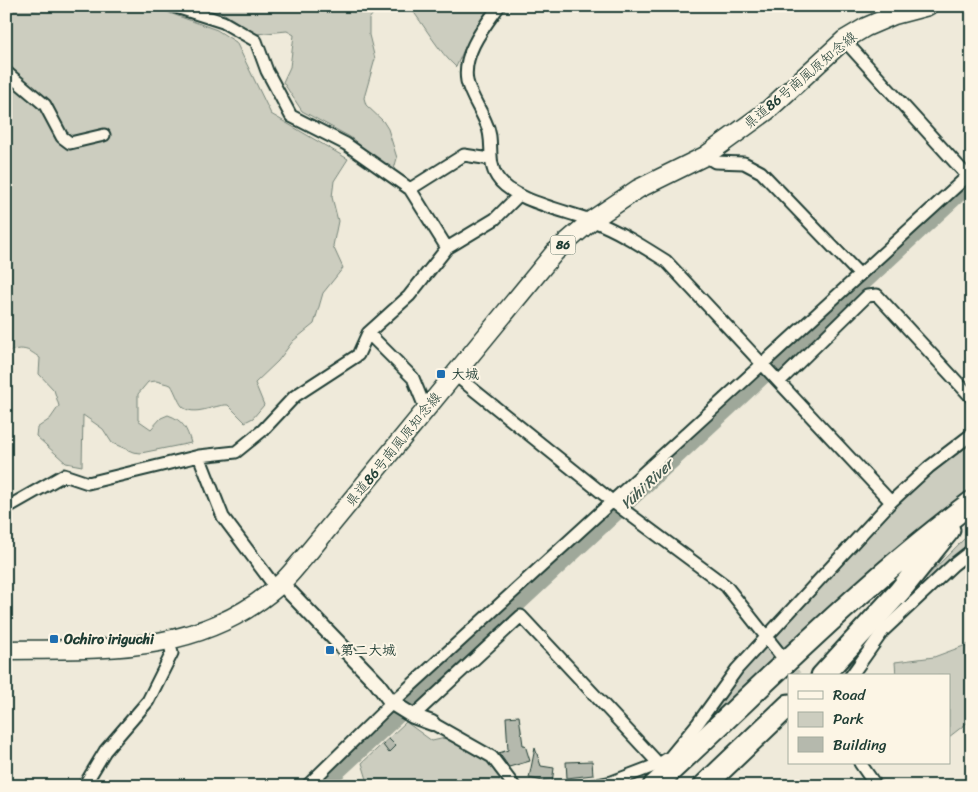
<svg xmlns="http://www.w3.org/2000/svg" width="978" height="792" font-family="Sriracha,'Klee One',sans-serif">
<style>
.green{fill:#cccdbf;stroke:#76857a}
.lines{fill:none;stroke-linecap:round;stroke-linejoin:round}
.river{stroke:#9fa89a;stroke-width:16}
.building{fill:#b5b9ad;stroke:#1f3d34}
.minor-tunnel{stroke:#c5c7b9;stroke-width:11;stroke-dasharray:11 5.5;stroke-linecap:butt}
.minor-casing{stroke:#1f3d34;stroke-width:15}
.tertiary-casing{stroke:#1f3d34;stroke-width:18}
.primary-casing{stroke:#1f3d34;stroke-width:21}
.motorway-casing{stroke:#1f3d34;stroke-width:25}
.minor{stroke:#fcf5e5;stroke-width:11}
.tertiary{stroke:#fcf5e5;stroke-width:14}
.primary{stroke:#fcf5e5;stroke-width:18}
.motorway{stroke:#fcf5e5;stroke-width:21}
.poi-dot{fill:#1f6fb2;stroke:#fcf5e5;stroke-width:2}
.labels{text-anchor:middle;stroke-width:4;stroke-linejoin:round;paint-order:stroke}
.shield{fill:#fcf5e5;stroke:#617469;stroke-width:1}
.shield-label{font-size:12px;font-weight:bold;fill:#1f3d34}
.street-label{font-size:14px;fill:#1f3d34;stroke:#fcf5e5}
.poi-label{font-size:14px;font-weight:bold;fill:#1f3d34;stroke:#fcf5e5;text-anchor:start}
.water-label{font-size:15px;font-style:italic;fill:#455d53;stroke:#fcf5e5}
</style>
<rect width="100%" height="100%" fill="#efeada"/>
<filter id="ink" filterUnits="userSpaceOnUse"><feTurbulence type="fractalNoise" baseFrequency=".02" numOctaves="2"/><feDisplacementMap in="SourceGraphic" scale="10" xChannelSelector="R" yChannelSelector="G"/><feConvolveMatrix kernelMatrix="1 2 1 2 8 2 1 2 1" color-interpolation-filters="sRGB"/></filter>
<g filter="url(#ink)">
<path class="green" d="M56 6H150L217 30 236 42 271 114 348 159 334 181 332 197 338 221 333 246 343 268 323 293 314 324 293 341 278 361 255 383 264 405 253 418 245 422 228 405C215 404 193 418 182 406 178 401 175 391 171 385L156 381 148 382 138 394V420L151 429 161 418 168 415C183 420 187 429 191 443L141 453 133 452 112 443 103 429 83 415 82 466 66 463 36 436 37 428 50 419 59 406 54 390 39 374 40 358C27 348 22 347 6 352V11H31Z
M212 6H379L369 19V35L375 59 364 98 366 105 383 121 388 129 397 158 393 173 350 137 302 111 283 82 290 67 294 35 287 31 256 34Z
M409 6H490L467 43 456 67C438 51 425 26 409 6Z
M972 439V487L940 512 787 653 777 643 775 636 898 503Z
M972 531V543L948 561 868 639 842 676H828Z
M969 644 972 645V719L949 737V676H896L895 662 934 657Z
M766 647 770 648 779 659 682 750 760 649Z
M406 722 432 741 450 737 490 760 508 786H369L362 763Z"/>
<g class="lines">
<path class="river" d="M322 786 972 182"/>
</g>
<path class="building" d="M519 716 523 745H525L530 761 509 767 499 753 508 750 506 717Z
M389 739 396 746 389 753 383 745Z
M535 748 541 766 554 768 552 783 529 778Z
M592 761 593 775 567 778 566 762Z"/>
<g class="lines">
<path class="minor-tunnel" d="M784 659 796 676"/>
<g class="minor-casing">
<path id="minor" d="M173 6 223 22 256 41 267 71 291 116 346 144 410 189 447 248
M499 6C484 27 462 54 467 81 470 95 481 110 486 123 495 140 486 160 497 177 512 201 568 211 593 221 619 231 642 246 666 261L891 502
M844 40 972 181
M6 72 45 105 62 137 70 143 104 135
M705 156 715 162 744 163 761 172 859 274
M410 189 464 155 490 159
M368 333 413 378 426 410
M454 374 617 505 726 586 783 658
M779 382 867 296 877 295 972 398
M199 456 223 517 276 588
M6 508 64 475 88 483 199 456 236 452 263 430 295 396 358 355 368 333 409 296 447 248 495 219 519 195
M851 676 883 631 953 565 972 550
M413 716 521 616 659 764
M432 723 492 757 514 786
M860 763 876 786
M84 786 105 751 148 701 172 653 169 641
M307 786 392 703 972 172
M592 786 612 782 659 764 670 757 698 723 737 669 891 502 929 467 972 434"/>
</g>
<g class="tertiary-casing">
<path id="tertiary" d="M281 583 377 683 392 703 413 716 432 723"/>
</g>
<g class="primary-casing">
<path id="primary" d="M6 650C103 649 199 655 277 587 289 577 298 564 308 553L555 252 592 220 638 189 705 156 767 111 844 40 866 27 894 15 928 6"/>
</g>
<g class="motorway-casing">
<path id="motorway" d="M822 676 899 592 949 530
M654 786C759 690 858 587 972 502
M704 786 789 705"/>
</g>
<use href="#minor" class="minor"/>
<use href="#tertiary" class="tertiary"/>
<use href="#primary" class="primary"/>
<use href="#motorway" class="motorway"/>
</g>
</g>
<g class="poi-dot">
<rect x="436" y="369" width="10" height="10" rx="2.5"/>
<rect x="49" y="634" width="10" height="10" rx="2.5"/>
<rect x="325" y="645" width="10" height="10" rx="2.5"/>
</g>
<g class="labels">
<rect class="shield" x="550.5" y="235.5" width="25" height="19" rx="4"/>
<g class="shield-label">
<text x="563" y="249">86</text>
</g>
<g class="street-label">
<text transform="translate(800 80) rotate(-40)" y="5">県道86号南風原知念線</text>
<text transform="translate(393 449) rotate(-51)" y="5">県道86号南風原知念線</text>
</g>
<g class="poi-label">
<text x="451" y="379">大城</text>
<text x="64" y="644">Ochiro iriguchi</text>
<text x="340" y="655">第二大城</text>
</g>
<g class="water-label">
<text transform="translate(647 484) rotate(-43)" y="5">Yuhi River</text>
</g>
</g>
<rect width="978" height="792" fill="none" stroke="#fcf5e5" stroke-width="25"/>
<rect x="12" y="12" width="953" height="767" fill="none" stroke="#1f3d34" stroke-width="2" filter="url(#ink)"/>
<rect x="788" y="674" width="162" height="90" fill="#fcf5e5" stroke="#a4ab9e"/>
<rect x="798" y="691" width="25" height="8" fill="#fcf5e5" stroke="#a4ab9e"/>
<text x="833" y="700" font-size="15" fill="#1f3d34">Road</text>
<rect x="798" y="712" width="25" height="15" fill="#cccdbf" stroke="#a4ab9e"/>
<text x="833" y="724" font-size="15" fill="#1f3d34">Park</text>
<rect x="798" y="737" width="25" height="15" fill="#b5b9ad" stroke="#a4ab9e"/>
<text x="833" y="750" font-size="15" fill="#1f3d34">Building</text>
</svg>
